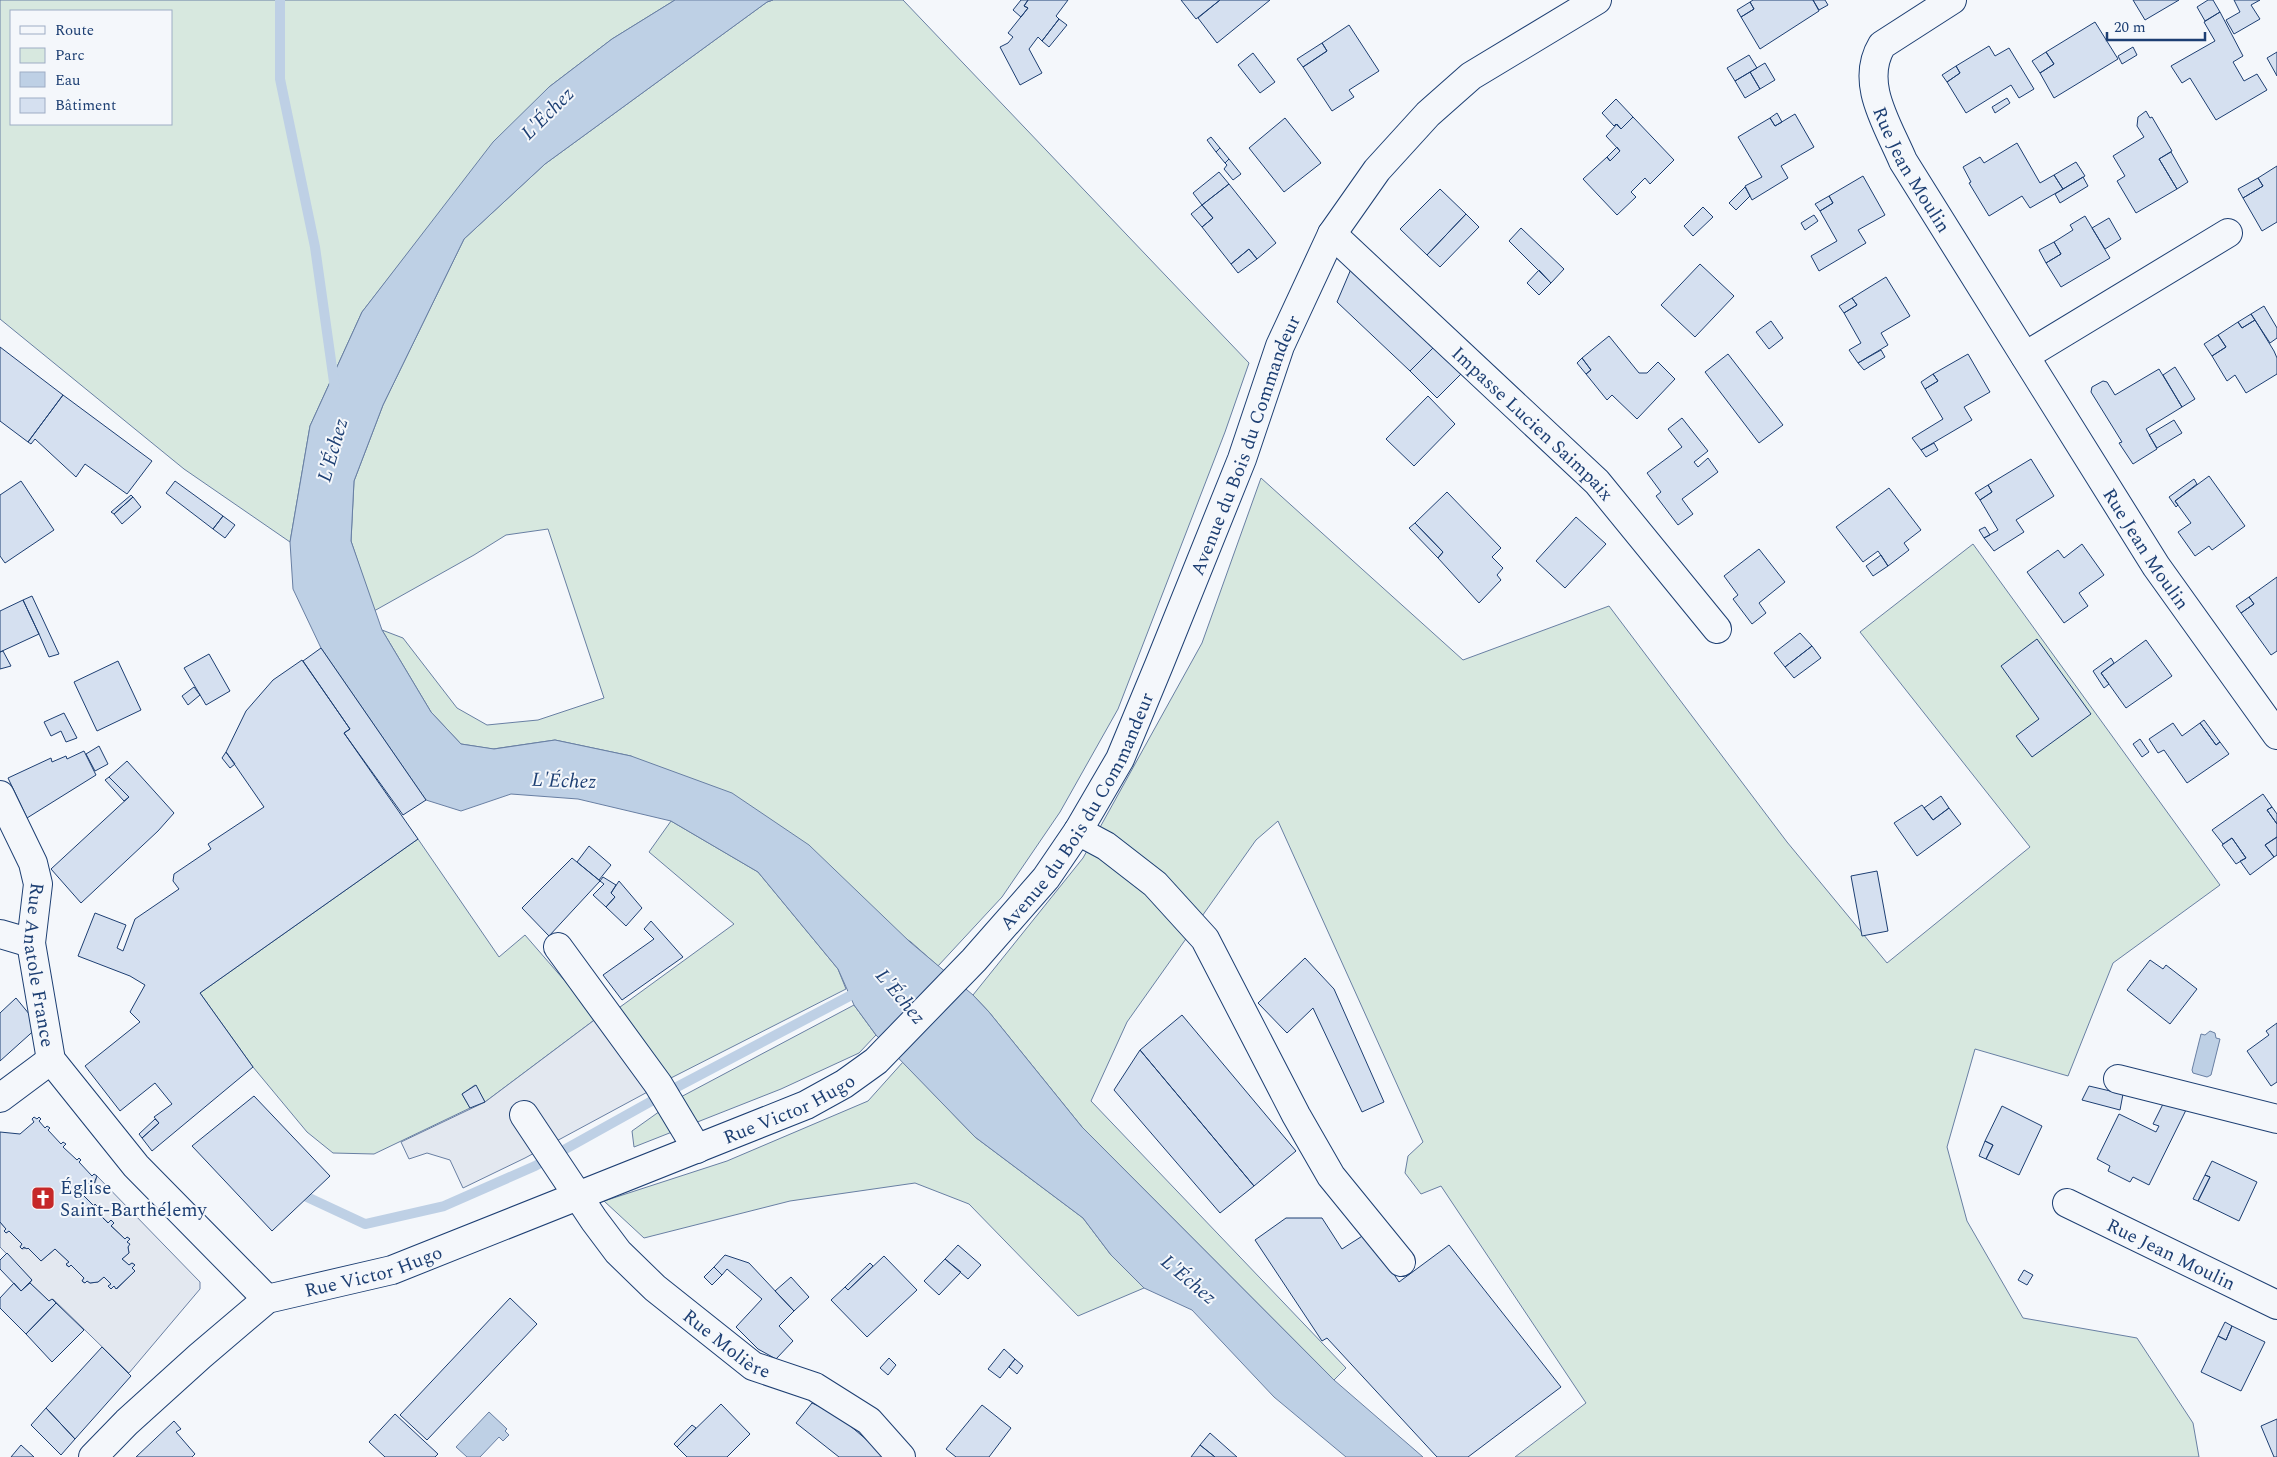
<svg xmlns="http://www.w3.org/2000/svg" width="2277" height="1457" font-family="Spectral,serif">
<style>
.green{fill:#d7e8df;stroke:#687fa3;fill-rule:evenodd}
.parking{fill:#e3e8f0;stroke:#687fa3}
.water{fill:#bed0e5;stroke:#687fa3}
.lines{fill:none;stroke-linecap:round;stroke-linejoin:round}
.stream{stroke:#bed0e5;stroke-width:10}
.building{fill:#d5e0f0;stroke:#1d3f73}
.minor-casing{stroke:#1d3f73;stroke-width:30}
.major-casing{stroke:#1d3f73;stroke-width:30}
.minor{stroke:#f4f7fb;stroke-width:28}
.major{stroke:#f4f7fb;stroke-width:28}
.labels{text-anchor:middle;stroke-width:4;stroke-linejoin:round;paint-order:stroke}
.street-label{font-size:19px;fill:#1d3f73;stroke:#f4f7fb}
.poi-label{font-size:19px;fill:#1d3f73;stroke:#f4f7fb;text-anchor:start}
.water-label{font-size:20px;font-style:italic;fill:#1d3f73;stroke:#f4f7fb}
</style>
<rect width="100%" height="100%" fill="#f4f7fb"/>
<path class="green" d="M0 0H675L612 39 549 87 427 229 362 312 310 426 290 542 184 469 0 319ZM11 11H171V124H11Z
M773 0H903L1249 363 1225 432 1118 709 1060 812 1002 897 938 966 911 942 631 756 555 740 493 749 461 744 431 712 382 630 403 638 457 708 487 725 538 720 604 698 548 529 506 535 474 555 374 611 351 541 354 481 383 405 464 239 545 164 767 2Z
M1261 478 1463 660 1609 606 1787 842 1887 963 2030 847 1860 632 1973 544 2220 885 2113 963 2068 1076 1975 1049 1947 1147 1967 1221 2023 1318 2137 1338 2193 1423 2199 1457H1515L1586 1403 1441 1186 1421 1194 1405 1173 1408 1156 1423 1142 1278 821 1256 840 1127 1022 1091 1101 1346 1368 1334 1380 1082 1127 989 1012 973 995 1083 858 1202 643Z
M671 821 758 872 838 969 846 989 667 1080 616 1010 734 924 649 852Z
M418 839 499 957 525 935 597 1018 485 1102 475 1085 462 1094 470 1108 374 1154 333 1153 307 1132 253 1067 200 993Z
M854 1005 876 1035 859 1053 781 1089 634 1147 632 1131 677 1099Z
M903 1062 975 1137 1083 1218 1111 1255 1144 1288 1078 1316 969 1204 915 1183 790 1201 644 1238 604 1201 727 1161 868 1101Z"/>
<path class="parking" d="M597 1018 653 1089 525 1158 463 1188 450 1160 427 1153 409 1159 401 1142 485 1102Z
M97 1176 200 1282V1289L129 1373 53 1299 49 1301 30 1283 32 1280 0 1247V1222L6 1229 4 1231 6 1233 9 1231 22 1244 20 1247 22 1249 28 1248 41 1261 55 1249 69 1262 66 1265 69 1267 71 1265 84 1278 82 1281 84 1283 87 1281 90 1283 98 1282 104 1277 111 1284 109 1286 111 1289 114 1286 117 1289 135 1271 132 1268 135 1265 132 1263 129 1265 122 1259 129 1253 128 1247 129 1244 127 1242 130 1239 127 1237 125 1239 95 1210V1204L94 1206 80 1192 92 1181 95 1183Z"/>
<path class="water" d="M675 0H773L767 2 545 164 464 239 383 405 354 481 351 541 382 630 431 712 461 744 494 749 555 740 631 756 732 793 809 845 910 942 973 995 989 1012 1082 1127 1334 1380 1423 1457H1346L1274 1397 1192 1310 1144 1288 1111 1255 1083 1218 975 1137 876 1035 854 1005 838 969 758 872 671 821 578 799 511 794 461 811 426 800 321 648 293 589 290 542 310 426 362 312 493 142 549 87 612 39Z
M2210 1031 2215 1033 2216 1038 2220 1039 2211 1075 2207 1077 2193 1073 2192 1070 2201 1034 2205 1035Z
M489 1412 507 1429 505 1431 509 1435 503 1441 499 1437 480 1457H467L456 1447Z"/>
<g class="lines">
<path class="stream" d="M280 0V79L315 247 335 389
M307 1197 365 1224 444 1206 535 1166 675 1088 861 990"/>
</g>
<path class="building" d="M1021 0H1028L1024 6 1028 8 1021 17 1013 10Z
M1028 0H1068L1056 16 1059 19 1042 41 1038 37 1029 49 1042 73 1020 85 1000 47 1008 43 1013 37 1008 33 1028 8 1024 6Z
M1181 0H1220L1196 19Z
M1220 0H1270L1217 43 1198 18Z
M1813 0H1825L1828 5 1819 10Z
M1813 0 1819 11 1760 49 1741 17 1754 9 1750 2 1753 0Z
M2133 0H2179L2145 20Z
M2208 0H2213L2220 12 2205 21 2197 7Z
M2234 0H2260L2251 5 2260 19 2234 34 2226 20 2240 12Z
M1750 2 1754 9 1741 17 1737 10Z
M2220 12 2243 56 2233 62 2244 81 2257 74 2267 90 2216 120 2190 78 2182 83 2171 66 2215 41 2204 22Z
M1059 19 1067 25 1049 47 1042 41Z
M2095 22 2118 59 2054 98 2040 73 2054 64 2046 52Z
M1349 25 1379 71 1349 90 1354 97 1332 111 1303 67 1327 51 1322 43Z
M1322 43 1327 51 1303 67 1297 59Z
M1989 46 1995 56 2009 48 2034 89 2019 98 2011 85 1966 113 1947 82 1960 73 1956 66Z
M2133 47 2137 55 2122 64 2118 56Z
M2046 52 2054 64 2040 73 2032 61Z
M2277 52V76L2267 58Z
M1253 53 1275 82 1260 93 1238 65Z
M1749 55 1757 68 1735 81 1727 68Z
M1765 63 1775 80 1760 89 1750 72Z
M1956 66 1960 73 1947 82 1942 75Z
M1750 72 1760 89 1745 98 1735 81Z
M2007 98 2010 103 1995 113 1992 107Z
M1616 99 1633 117 1621 129 1616 124 1614 126 1602 113Z
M2146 111 2150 118 2152 117 2172 151 2159 159 2177 189 2136 213 2117 181 2125 176 2113 156 2144 137 2137 126 2138 117Z
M1777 113 1782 122 1775 126 1770 118Z
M1795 114 1814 147 1781 166 1788 178 1752 200 1745 186 1762 177 1738 137 1770 118 1775 126Z
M1633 117 1674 160 1650 184 1645 178 1631 192 1636 197 1617 215 1583 179 1607 157 1610 161 1620 151 1606 136 1617 124 1621 129Z
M1285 118 1321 163 1284 192 1249 148Z
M1211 137 1220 148 1216 152 1207 140Z
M2017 143 2040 183 2054 175 2063 189 2030 208 2022 196 1989 216 1969 183 1971 182 1963 167 1980 157 1984 163Z
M1617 147 1620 151 1610 161 1607 157Z
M1220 148 1229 159 1225 163 1216 152Z
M2171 152 2188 182 2177 189 2159 159Z
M1229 159 1241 174 1233 180 1224 169 1227 165 1225 163Z
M2076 162 2085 176 2063 189 2054 175Z
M2277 166V222L2262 231 2243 198 2263 186 2258 178Z
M1219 172 1229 184 1202 205 1193 193Z
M1863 176 1885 215 1858 230 1866 243 1819 271 1811 256 1837 241 1820 211 1833 203 1829 196Z
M2083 177 2088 186 2060 203 2055 194Z
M2258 178 2263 186 2243 198 2238 189Z
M1229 184 1276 243 1257 259 1249 249 1231 264 1202 227 1213 218 1202 205Z
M1745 187 1750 196 1736 210 1729 203Z
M1440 189 1466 214 1427 255 1400 229Z
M1829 196 1833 203 1820 211 1815 204Z
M1202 205 1213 218 1202 227 1191 214Z
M1703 207 1713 217 1693 236 1684 226Z
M1466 214 1479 227 1440 267 1427 255Z
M1814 215 1818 221 1805 230 1801 223Z
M2085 216 2110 258 2061 287 2046 263 2061 254 2054 242 2073 230 2070 225Z
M2109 218 2121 239 2105 249 2092 228Z
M1521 228 1564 269 1551 283 1509 241Z
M2054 242 2061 254 2046 263 2039 250Z
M1249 249 1257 259 1238 273 1231 264Z
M1700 264 1734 296 1695 337 1661 305Z
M1351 269 1433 348 1410 371 1337 302Z
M1539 270 1551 283 1539 295 1527 283Z
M1886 277 1910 316 1881 333 1888 345 1858 363 1849 350 1861 343 1844 313 1857 305 1852 298Z
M1852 298 1857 305 1844 313 1839 306Z
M2264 306 2277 328V338L2270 343 2251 314Z
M2251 314 2255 320 2242 328 2238 322Z
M2255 320 2274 351 2277 358V374L2246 393 2235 375 2227 381 2212 356 2226 347 2218 335 2238 322 2242 328Z
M1771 321 1783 338 1769 349 1756 332Z
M2218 335 2226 347 2212 356 2204 344Z
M1609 336 1639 373H1647L1658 362 1675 379 1637 419 1612 395 1607 400 1586 374 1591 370 1582 358Z
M0 347 63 395 28 442 0 421Z
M1433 348 1461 374 1437 398 1410 371Z
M1881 350 1885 357 1864 370 1858 363Z
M1728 354 1783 425 1759 443 1705 372Z
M1968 354 1990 392 1964 407 1972 420 1921 450 1912 438 1943 419 1925 389 1938 381 1933 374Z
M1582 358 1591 370 1586 374 1577 363Z
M2175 367 2195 399 2182 407 2163 375Z
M2159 369 2182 407 2146 429 2157 449 2133 464 2119 443 2122 442 2091 392 2092 387 2103 381 2107 382 2115 395Z
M1933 374 1938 381 1925 389 1921 382Z
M63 395 152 461 127 494 85 464 76 477 35 439 31 444 28 442Z
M1428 396 1455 424 1414 466 1386 439Z
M1682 418 1708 451 1694 462 1698 467 1708 458 1718 472 1682 499 1693 514 1678 525 1656 496 1661 492 1647 473 1682 447 1668 429Z
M2174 420 2182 433 2157 448 2149 435Z
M1934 443 1938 450 1926 457 1921 450Z
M2031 459 2054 496 2016 520 2024 532 1994 551 1984 538 1998 530 1980 500 1992 492 1988 485Z
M2209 476 2245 526 2212 550 2209 546 2195 556 2178 532 2191 523 2175 501Z
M2194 479 2197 484 2175 501 2178 505 2176 507 2169 497Z
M21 481 54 530 5 563 0 556V495Z
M175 481 223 516 213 529 166 493Z
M1988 485 1992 492 1980 500 1975 493Z
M1889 488 1921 530 1904 543 1909 550 1888 566 1878 551 1863 562 1836 527Z
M1447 492 1501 548 1492 557 1503 568 1497 575 1501 580 1479 603 1438 558 1443 552 1415 523Z
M131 495 133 497 114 514 111 512Z
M133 497 141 507 122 524 114 514Z
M223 516 235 525 225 538 213 529Z
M1576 517 1606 544 1565 588 1536 561Z
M1415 523 1443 552 1438 558 1409 528Z
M1985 527 1990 535 1984 538 1979 530Z
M2082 544 2104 575 2079 593 2088 606 2064 623 2027 572 2058 550 2064 558Z
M1759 549 1785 582 1759 603 1766 613 1752 624 1733 599 1738 595 1724 576Z
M1881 555 1888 566 1873 576 1866 566Z
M2277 577V651L2271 655 2241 613 2254 604 2249 597Z
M32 596 59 654 49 657 39 634 23 600Z
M2249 597 2254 604 2241 613 2236 606Z
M23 600 39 634 0 652V611Z
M1800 633 1812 646 1785 667 1774 653Z
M2037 639 2091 714 2032 757 2016 736 2039 719 2001 666Z
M2146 640 2172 676 2126 708 2101 673Z
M1812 646 1821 658 1794 678 1785 667Z
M321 648 426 800 403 815 344 733 350 729 303 661Z
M3 651 11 666 0 669V652Z
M209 654 230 691 206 705 184 668Z
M2111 658 2114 663 2101 673 2109 684 2104 688 2093 671Z
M302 660 350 729 344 733 418 839 200 993 253 1067 152 1151 142 1138 159 1123 154 1117 172 1104 155 1083 120 1111 85 1066 140 1022 130 1012 145 985 130 976 78 956 95 913 126 925 117 948 123 951 135 919 179 889 173 881 174 874 211 849 208 844 264 807 226 752 246 711 273 680Z
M118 661 141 710 97 731 74 682Z
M194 687 200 695 188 705 182 696Z
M64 713 77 738 66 742 61 731 51 736 44 722Z
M2204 720 2220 742 2216 745 2200 723Z
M2173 723 2182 736 2200 723 2216 745 2220 742 2229 754 2187 783 2164 750 2158 753 2149 739Z
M2140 739 2149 752 2142 757 2133 744Z
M99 746 108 764 95 771 86 754Z
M84 751 96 775 27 818 8 778 51 758 52 762 66 756 67 759Z
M226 752 235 764 230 768 222 758Z
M127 761 174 813 158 831 81 903 51 869 129 797 109 777Z
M109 777 129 797 124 801 105 780Z
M2263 794 2272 807 2267 810 2277 824V837L2265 845 2274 857 2250 875 2240 861 2246 858 2232 838 2223 844 2212 830Z
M1941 796 1949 808 1933 820 1924 808Z
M1922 805 1933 820 1949 808 1961 824 1917 856 1894 823Z
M2272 807 2277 814V824L2267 810Z
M2277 837V855L2274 857 2265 845Z
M2232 838 2246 858 2236 864 2222 845Z
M589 846 611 865 599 880 577 862Z
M572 858 600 881 549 936 522 908Z
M1877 871 1888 931 1862 936 1851 876Z
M603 877 616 885 611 893 615 897 606 907 593 895 604 884 600 881Z
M619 881 642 908 626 926 606 907 615 897 611 893Z
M651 921 683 957 622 1000 603 975 654 939 644 929Z
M1305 958 1334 989 1384 1102 1362 1112 1313 1008 1287 1033 1258 1003Z
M2150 960 2163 969 2166 965 2197 989 2170 1024 2127 990Z
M16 998 39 1026 0 1061V1013Z
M1182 1015 1296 1151 1254 1186 1140 1050Z
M2277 1023V1082L2271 1086 2247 1051 2269 1035 2266 1031Z
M1140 1050 1254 1186 1220 1213 1114 1090Z
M476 1085 485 1102 470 1108 462 1094Z
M2089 1086 2123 1094 2120 1110 2082 1100Z
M254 1096 330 1176 272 1231 192 1146Z
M2163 1104 2186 1110 2149 1185 2133 1177 2130 1182 2108 1171 2110 1166 2097 1159 2119 1114 2156 1132 2159 1126 2153 1124Z
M2002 1106 2042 1126 2019 1175 1986 1159 1993 1145 1985 1141Z
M34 1117 37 1119 39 1117 41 1119 39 1121 45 1128 47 1126 50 1128 48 1130 61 1144 63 1142 66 1144 63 1147 77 1160 79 1158 81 1160 79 1162 92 1176 94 1174 97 1176 94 1183 92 1181 80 1192 94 1206 95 1204 98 1207 95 1210 108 1223 111 1220 114 1223 111 1226 125 1239 127 1237 130 1239 127 1242 130 1244 128 1247 129 1253 122 1259 129 1265 132 1263 135 1265 132 1268 135 1271 116 1289 114 1286 111 1289 108 1286 111 1284 104 1277 98 1282 90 1283 87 1281 85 1283 82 1281 84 1278 71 1265 69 1267 66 1264 69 1262 55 1249 41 1261 28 1248 27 1249 24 1247 22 1249 20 1247 22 1244 9 1231 6 1233 4 1231 6 1229 0 1222V1132L20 1134 34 1122 32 1119Z
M155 1119 159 1123 142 1138 139 1134Z
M1985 1141 1993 1145 1986 1159 1979 1156Z
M2212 1161 2257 1182 2239 1221 2198 1201 2210 1177 2205 1175Z
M2205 1175 2210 1177 2198 1201 2193 1199Z
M1286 1218H1322L1342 1249 1367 1233 1399 1282 1449 1245 1561 1387 1468 1457H1437L1327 1338 1322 1341 1255 1240Z
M958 1245 981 1265 968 1279 945 1259Z
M7 1253 32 1280 21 1291 0 1269V1260Z
M725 1255 749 1263 794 1311 779 1326 793 1341 776 1359 758 1349 736 1327 762 1299 727 1269 722 1275 714 1267Z
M884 1256 917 1290 867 1337 831 1300 845 1287 848 1290Z
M945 1259 961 1272 939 1295 924 1281Z
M870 1263 873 1266 848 1290 845 1287Z
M714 1267 722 1275 712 1285 704 1277Z
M2024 1270 2033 1275 2027 1285 2018 1280Z
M791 1277 809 1297 794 1311 775 1291Z
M14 1283 21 1291 30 1283 49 1301 52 1299 56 1303 26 1334 0 1308V1298Z
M510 1298 537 1324 427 1440 400 1415Z
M56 1303 84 1330 52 1362 26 1334Z
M2225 1322 2232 1326 2226 1340 2218 1336Z
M2232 1326 2265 1342 2241 1391 2201 1372 2218 1336 2226 1340Z
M102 1347 131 1376 75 1439 46 1408Z
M1004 1349 1015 1359 1000 1378 988 1369Z
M889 1358 896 1365 888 1375 880 1368Z
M1015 1359 1023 1366 1017 1374 1009 1367Z
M812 1403 832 1412 848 1424 874 1446 884 1457H839L796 1423Z
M721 1404 750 1434 727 1457H687L677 1447Z
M982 1405 1011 1428 989 1457H956L946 1449Z
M46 1408 75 1439 61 1455 31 1425Z
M395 1414 438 1454 435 1457H385L369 1442Z
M2277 1419V1457H2274L2261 1426Z
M174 1421 181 1429 176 1432 195 1454 192 1457H136Z
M692 1425 696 1428 677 1447 674 1444Z
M1210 1433 1237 1457H1215L1200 1445Z
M21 1445 34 1457H11Z
M1200 1445 1215 1457H1191Z"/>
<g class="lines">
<g class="minor-casing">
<g id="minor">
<path id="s1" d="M1952 0 1882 45C1859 83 1888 125 1903 161L2156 566 2277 735"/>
<path id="s2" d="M1332 234 1597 482 1717 629"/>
<path d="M2025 356 2228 233"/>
<path id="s3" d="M0 795 33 863 38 884 31 943 51 1060 136 1166 267 1299"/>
<path d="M1078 831 1106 846 1155 884 1205 939 1296 1115 1331 1176 1401 1262"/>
<path d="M0 934 31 943"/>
<path d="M558 947 658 1084 697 1149"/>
<path d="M2118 1079 2277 1119"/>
<path d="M0 1098 51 1060"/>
<path id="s4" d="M524 1115 594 1220 618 1252 655 1288 753 1366 815 1387 869 1421 901 1457"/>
<path id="s5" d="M2067 1203 2277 1305"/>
</g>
</g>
<g class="major-casing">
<g id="major">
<path id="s6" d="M93 1457 127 1422 200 1356 267 1299 392 1270 806 1105 844 1084 876 1061 974 960 1046 878 1078 831 1120 759 1159 665 1242 459 1280 346 1332 234 1377 170 1428 114 1471 76 1597 0"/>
</g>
</g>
<use href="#minor" class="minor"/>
<use href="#major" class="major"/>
</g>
<defs>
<g id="church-square" transform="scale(1.25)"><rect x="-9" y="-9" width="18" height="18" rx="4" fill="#c62828" stroke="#f4f7fb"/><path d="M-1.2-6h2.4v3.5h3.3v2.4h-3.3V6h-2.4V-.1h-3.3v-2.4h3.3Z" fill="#fff"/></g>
</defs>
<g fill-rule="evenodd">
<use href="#church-square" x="43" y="1198"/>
</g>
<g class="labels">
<g class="street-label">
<text dy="7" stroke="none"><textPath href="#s1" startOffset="218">Rue Jean Moulin</textPath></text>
<text dy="7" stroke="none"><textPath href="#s2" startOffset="276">Impasse Lucien Saimpaix</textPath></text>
<text dy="7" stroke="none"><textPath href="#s6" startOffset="1620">Avenue du Bois du Commandeur</textPath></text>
<text dy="7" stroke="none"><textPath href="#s1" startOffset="664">Rue Jean Moulin</textPath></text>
<text dy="7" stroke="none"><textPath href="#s6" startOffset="1215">Avenue du Bois du Commandeur</textPath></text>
<text dy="7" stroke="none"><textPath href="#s3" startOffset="179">Rue Anatole France</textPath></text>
<text dy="7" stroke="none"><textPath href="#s6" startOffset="792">Rue Victor Hugo</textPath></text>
<text dy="7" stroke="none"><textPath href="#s5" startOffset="116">Rue Jean Moulin</textPath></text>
<text dy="7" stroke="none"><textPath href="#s6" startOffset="345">Rue Victor Hugo</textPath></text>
<text dy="7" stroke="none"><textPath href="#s4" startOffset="309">Rue Molière</textPath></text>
</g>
<g class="poi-label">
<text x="60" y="1194">Église<tspan x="60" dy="22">Saint-Barthélemy</tspan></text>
</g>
<g class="water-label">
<text transform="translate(547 113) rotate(-45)" y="7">L'Échez</text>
<text transform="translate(332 450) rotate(-74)" y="7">L'Échez</text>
<text transform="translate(564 780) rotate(2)" y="7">L'Échez</text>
<text transform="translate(901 996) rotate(50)" y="7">L'Échez</text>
<text transform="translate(1189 1279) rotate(40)" y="7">L'Échez</text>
</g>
</g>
<rect x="10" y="10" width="162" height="115" fill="#f4f7fb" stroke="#9eadc5"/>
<rect x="20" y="26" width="25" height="8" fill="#f4f7fb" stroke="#9eadc5"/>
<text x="55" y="35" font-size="15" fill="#1d3f73">Route</text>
<rect x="20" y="48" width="25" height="15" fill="#d7e8df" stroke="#9eadc5"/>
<text x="55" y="60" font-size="15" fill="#1d3f73">Parc</text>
<rect x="20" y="72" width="25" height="15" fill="#bed0e5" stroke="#9eadc5"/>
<text x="55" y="85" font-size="15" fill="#1d3f73">Eau</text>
<rect x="20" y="98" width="25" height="15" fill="#d5e0f0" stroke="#9eadc5"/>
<text x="55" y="110" font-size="15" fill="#1d3f73">Bâtiment</text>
<path d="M2107 32v8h98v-8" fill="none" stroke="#1d3f73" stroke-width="2.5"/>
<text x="2114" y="32" font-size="15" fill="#1d3f73" stroke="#f4f7fb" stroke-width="4" paint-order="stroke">20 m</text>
</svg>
